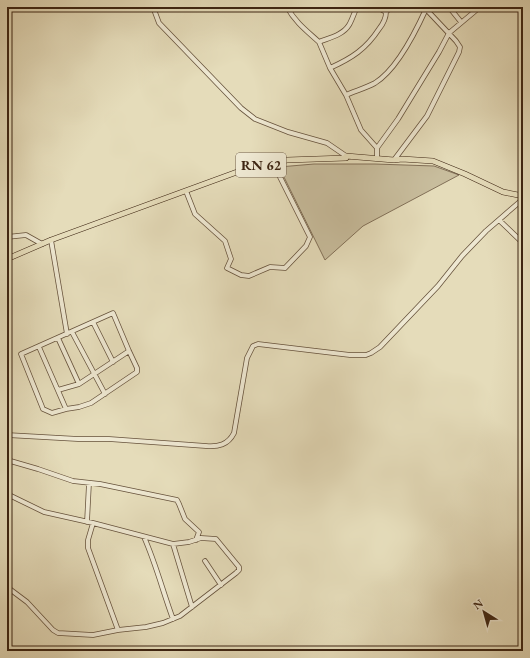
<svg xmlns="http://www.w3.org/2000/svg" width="530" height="658" font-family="'EB Garamond',serif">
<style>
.green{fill:#c8bd9d;stroke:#827058}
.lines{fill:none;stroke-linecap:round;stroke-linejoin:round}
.minor-casing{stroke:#66523c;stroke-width:5.5}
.major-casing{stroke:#3c2412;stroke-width:6}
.minor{stroke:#eee8d2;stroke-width:4}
.major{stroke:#e5dcba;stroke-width:5}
.labels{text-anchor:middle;stroke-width:3;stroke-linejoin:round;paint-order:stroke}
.shield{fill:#eee8d2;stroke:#715f4c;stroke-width:1}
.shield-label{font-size:14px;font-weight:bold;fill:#3c2412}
</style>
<rect width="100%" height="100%" fill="#e5dcba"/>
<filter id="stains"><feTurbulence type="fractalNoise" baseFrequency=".005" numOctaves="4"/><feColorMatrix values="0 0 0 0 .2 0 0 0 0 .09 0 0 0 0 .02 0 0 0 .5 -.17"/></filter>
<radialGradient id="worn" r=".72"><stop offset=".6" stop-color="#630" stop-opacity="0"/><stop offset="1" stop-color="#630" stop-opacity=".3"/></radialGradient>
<path class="green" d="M314 164H375L434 166 459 175 363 226 325 260 279 167Z"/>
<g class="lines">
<g class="minor-casing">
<path id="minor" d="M153 7 159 23 241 108 255 119 288 132 327 143 346 156
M287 7C295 22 307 31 319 42
M377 7 386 12
M449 7 461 22
M330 68C352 58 366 49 379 29 383 24 386 19 386 12L391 7
M346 95 330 68 319 42C329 38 343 35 349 25 352 20 354 13 357 7
M377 148 361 130 346 95C355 91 366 88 375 83 396 70 416 31 426 9
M377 158V148L398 119 439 52 449 33 480 7
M394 160 427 116 459 52 460 47 456 41 424 7
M186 191 195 214 225 241 231 259 227 268 241 275 249 276 270 267 285 268 306 246 310 237 273 163
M499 220 523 243
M7 237 26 235 42 244
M51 240 67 334
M113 313 129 351 137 368V372L91 403 79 407 66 409 52 413 43 409 21 354Z
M93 322 113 362
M72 332 105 394
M58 338 79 384
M39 347 66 409
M58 390 79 384 129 351
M7 435 78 439H109L206 446C218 447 228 445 234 433L247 358 253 346 258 344 350 355H366L371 353 380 347 438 286 462 256 486 231 523 199
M7 460 38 469 73 481 100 484 177 500 179 504 185 519 199 532 196 540
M7 494 44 512 93 523 88 540V548L118 630 93 635 58 633 53 630 27 602 7 587
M87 522 89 483
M93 523 173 544 189 542 201 538 216 539 239 567V570L236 573 180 616 163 623 146 627 118 630
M144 537C156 564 163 592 173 619
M173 544 192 607
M205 561 221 585"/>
</g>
<g class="major-casing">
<path id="major" d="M7 259 51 240 237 172 263 165 287 160 346 158V156L394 160 402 159 433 161 465 174 503 192 523 196"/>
</g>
<use href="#minor" class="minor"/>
<use href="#major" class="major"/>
</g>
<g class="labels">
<rect class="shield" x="236" y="153" width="50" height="24" rx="3"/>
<g class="shield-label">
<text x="261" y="170">RN 62</text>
</g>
</g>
<rect width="530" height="658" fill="none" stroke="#e5dcba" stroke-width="24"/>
<rect x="8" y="8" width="514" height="642" fill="none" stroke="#3c2412" stroke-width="2"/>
<rect x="12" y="12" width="506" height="634" fill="none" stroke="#3c2412"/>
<g transform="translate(484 612) rotate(323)" stroke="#eee8d2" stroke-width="3" paint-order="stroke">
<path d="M0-3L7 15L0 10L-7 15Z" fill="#3c2412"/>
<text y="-6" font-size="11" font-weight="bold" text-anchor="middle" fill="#3c2412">N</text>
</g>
<rect width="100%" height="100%" filter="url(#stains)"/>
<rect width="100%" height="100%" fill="url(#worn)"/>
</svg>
